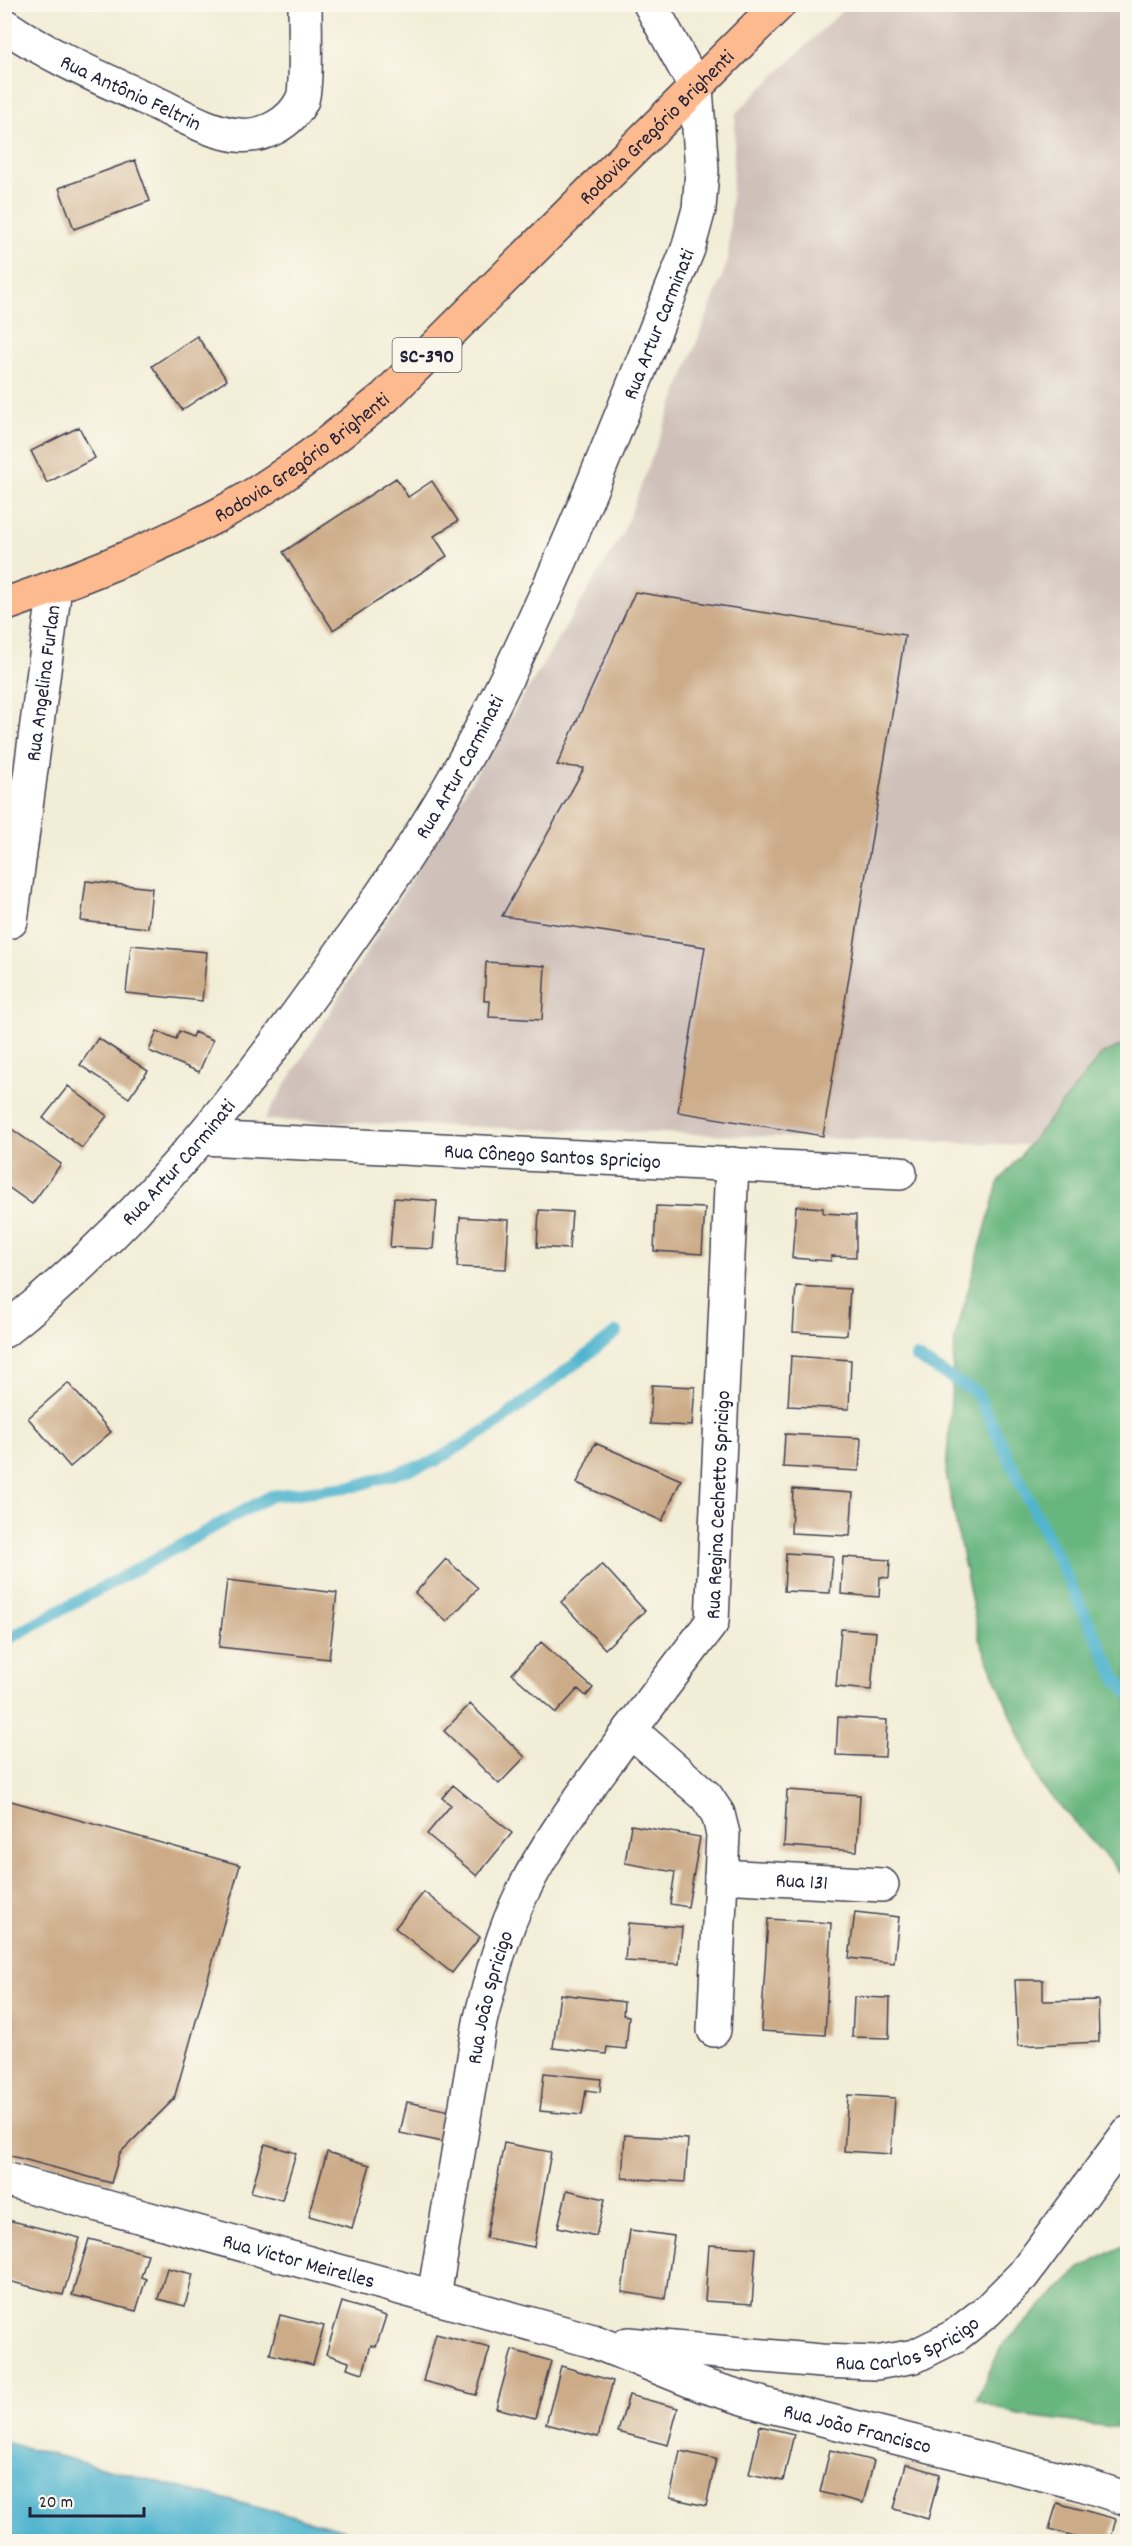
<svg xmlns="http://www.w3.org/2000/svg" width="1132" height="2546" font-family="Dekko,sans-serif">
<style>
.industrial{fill:#cfc1ba}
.forest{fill:#68b67f;stroke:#456c5d;stroke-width:1.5}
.water{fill:#51b5cf;stroke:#3a6c85;stroke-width:1.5}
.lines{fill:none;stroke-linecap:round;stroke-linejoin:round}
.stream{stroke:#51b5cf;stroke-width:12}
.building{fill:#ccab88}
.street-casing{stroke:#414052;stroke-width:36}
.primary-casing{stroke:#414052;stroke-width:36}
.street{stroke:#fff;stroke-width:33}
.primary{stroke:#fcba8e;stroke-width:33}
.labels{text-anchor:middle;stroke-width:5;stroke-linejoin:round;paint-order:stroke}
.shield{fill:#fbf7ec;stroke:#636270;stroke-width:1.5}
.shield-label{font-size:20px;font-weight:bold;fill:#22223b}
.street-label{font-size:21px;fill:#22223b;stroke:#fbf7ec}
</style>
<rect width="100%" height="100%" fill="#fbf7ec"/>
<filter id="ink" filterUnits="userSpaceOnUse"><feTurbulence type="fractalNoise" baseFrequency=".0167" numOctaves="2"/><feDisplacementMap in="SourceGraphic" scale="12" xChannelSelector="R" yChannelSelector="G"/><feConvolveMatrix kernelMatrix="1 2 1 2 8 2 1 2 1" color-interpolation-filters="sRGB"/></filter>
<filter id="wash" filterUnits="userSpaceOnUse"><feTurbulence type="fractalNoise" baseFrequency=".008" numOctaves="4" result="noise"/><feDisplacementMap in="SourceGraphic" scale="24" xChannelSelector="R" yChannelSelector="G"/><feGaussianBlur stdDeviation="1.35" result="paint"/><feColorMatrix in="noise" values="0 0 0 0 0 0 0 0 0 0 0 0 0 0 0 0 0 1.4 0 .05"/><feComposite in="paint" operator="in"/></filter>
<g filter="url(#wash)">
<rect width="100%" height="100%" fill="#f2edd6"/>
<path class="industrial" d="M848 5H1127V1043L1102 1054 1029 1145 264 1120 622 535 728 261 736 113Z"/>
<path class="forest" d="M1127 1043V1880L1040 1784 979 1638 946 1474 955 1338 998 1183 1102 1054Z
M1127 2244V2429L1018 2415 976 2400 1001 2347 1080 2268Z"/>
<path class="water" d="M4 2442 388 2541H5Z"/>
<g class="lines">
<path class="stream" d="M916 1357 977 1393 1116 1678 1128 1692
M4 1641 271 1496 355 1486 433 1462 495 1425 617 1332"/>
</g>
<g id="blocks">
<path class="building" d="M135 160 150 201 74 229 59 188Z
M197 336 227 380 182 410 152 366Z
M79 427 95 458 47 483 31 451Z
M396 478 408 497 432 481 458 521 434 536 447 556 333 630 283 552Z
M635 592 905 635 823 1136 678 1112 705 947 502 916 584 768 557 765Z
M86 881 152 888 148 928 81 921Z
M131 945 207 952 202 1001 126 993Z
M486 962 545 966 542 1020 489 1017 490 1001H484Z
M157 1031 176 1039 179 1031 192 1037 194 1032 213 1040 199 1072 149 1051Z
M98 1038 148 1071 129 1098 80 1065Z
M68 1086 107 1116 82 1148 43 1118Z
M6 1125 61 1164 32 1204 4 1184Z
M394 1198 437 1201 433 1249 390 1247Z
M656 1206 705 1208 702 1254 654 1251Z
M796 1206 823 1208V1213L856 1215V1257L831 1256V1261L792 1258Z
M539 1210 572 1212 569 1249 537 1247Z
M460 1217 509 1220 506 1269 457 1267Z
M796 1286 850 1289 847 1335 793 1332Z
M791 1356 851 1360 849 1409 788 1406Z
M68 1383 111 1432 70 1467 28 1418Z
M652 1385 695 1387 692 1426 650 1424Z
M785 1434 861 1438 859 1471 783 1467Z
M595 1443 681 1480 662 1521 577 1483Z
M793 1489 853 1493 850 1536 791 1533Z
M786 1553 833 1556 830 1593 784 1591Z
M843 1557 890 1560 889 1578 880 1577 879 1597 841 1594Z
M446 1559 478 1588 447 1622 415 1593Z
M602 1564 645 1611 605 1649 561 1602Z
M227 1580 337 1593 329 1659 219 1647Z
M841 1629 876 1632 871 1690 836 1687Z
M541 1642 593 1688 586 1696 578 1689 556 1713 512 1674Z
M470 1704 525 1757 499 1784 444 1731Z
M838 1717 887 1720 885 1757 836 1755Z
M453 1785 512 1833 477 1876 427 1834 451 1805 442 1798Z
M787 1790 860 1795 857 1851 784 1846Z
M4 1799 240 1865 174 2099 120 2153 111 2183 4 2154Z
M631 1825 700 1837 688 1907 670 1904 675 1872 625 1863Z
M424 1892 480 1937 452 1973 395 1928Z
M855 1912 899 1917 894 1963 849 1958Z
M768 1919 831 1923 825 2035 761 2031Z
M628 1923 682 1927 679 1964 625 1961Z
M1015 1980H1043V2001L1098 2000 1099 2042 1018 2046Z
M560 1994 624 2002 623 2015 629 2016 626 2049 607 2047 606 2054 553 2048Z
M854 1997 890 1998 889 2038 852 2037Z
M544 2073 601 2079 600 2092 586 2090 582 2115 540 2111Z
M848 2095 895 2098 891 2154 844 2151Z
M407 2102 450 2111 443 2142 400 2133Z
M625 2135 688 2139 685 2182 622 2178Z
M504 2143 551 2152 534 2247 486 2238Z
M265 2144 296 2153 282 2200 251 2192Z
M327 2152 370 2165 352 2228 309 2216Z
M567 2190 605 2199 596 2236 558 2227Z
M4 2219 80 2238 63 2295 4 2280Z
M630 2230 674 2236 665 2299 622 2292Z
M89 2239 148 2254 141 2277 146 2279 136 2311 72 2295Z
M709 2245 756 2248 752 2304 705 2301Z
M167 2268 193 2274 185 2306 158 2299Z
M342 2302 386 2316 376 2347 371 2345 363 2373 347 2368 349 2362 326 2354Z
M280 2315 324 2326 313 2365 270 2354Z
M436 2334 490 2348 476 2395 423 2381Z
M512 2350 551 2361 535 2418 496 2408Z
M561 2366 613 2381 598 2437 546 2424Z
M629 2395 678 2408 668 2445 618 2432Z
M760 2426 794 2434 783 2481 749 2474Z
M830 2450 874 2461 863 2503 820 2492Z
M680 2451 716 2459 706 2506 670 2498Z
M906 2464 940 2474 928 2519 894 2509Z
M1057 2503 1116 2519 1110 2542H1096L1049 2529Z"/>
</g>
</g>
<g filter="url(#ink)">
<use href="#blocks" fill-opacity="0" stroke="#414052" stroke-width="1.5"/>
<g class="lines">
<g class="street-casing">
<g id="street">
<path id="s1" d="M4 25C52 58 105 80 158 104 183 116 210 132 238 135 264 138 291 123 302 100 307 89 305 21 305 4"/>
<path id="s2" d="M11 921 55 587"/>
<path id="s3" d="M203 1138 900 1173"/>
<path id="s4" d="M4 1331C136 1226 237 1101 333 964 387 888 440 810 482 727 562 573 623 409 688 249L699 209 702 170 696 88 650 4"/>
<path id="s5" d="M721 1876 882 1885"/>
<path id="s6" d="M714 2030 723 1834 718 1814 706 1796 630 1730 712 1622 732 1164"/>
<path id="s7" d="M4 2179 593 2341 704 2386 770 2406 1079 2483 1128 2499"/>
<path id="s8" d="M434 2296 480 2022C491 1978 502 1933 523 1891 551 1834 593 1782 630 1730"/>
<path id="s9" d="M628 2344 821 2361 876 2363 915 2356 955 2336 987 2311 1023 2275 1128 2133"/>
</g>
</g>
<g class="primary-casing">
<g id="primary">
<path id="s10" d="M4 605C77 579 150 551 218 515 279 483 332 440 385 397L779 4"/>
</g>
</g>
<use href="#street" class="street"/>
<use href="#primary" class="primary"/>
</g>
</g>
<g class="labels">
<rect class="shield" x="392.5" y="338" width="69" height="34" rx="4.5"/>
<g class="shield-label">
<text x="427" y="362">SC-390</text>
</g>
<g class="street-label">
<text dy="7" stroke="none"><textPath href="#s1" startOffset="144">Rua Antônio Feltrin</textPath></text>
<text dy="7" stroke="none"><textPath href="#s10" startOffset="820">Rodovia Gregório Brighenti</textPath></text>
<text dy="7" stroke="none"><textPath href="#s4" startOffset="1215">Rua Artur Carminati</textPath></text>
<text dy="7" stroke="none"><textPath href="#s10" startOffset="334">Rodovia Gregório Brighenti</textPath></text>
<text dy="7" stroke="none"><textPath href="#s2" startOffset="240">Rua Angelina Furlan</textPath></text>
<text dy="7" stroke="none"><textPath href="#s4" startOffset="729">Rua Artur Carminati</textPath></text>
<text dy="7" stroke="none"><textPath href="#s3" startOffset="350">Rua Cônego Santos Spricigo</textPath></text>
<text dy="7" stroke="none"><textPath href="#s4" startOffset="243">Rua Artur Carminati</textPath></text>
<text dy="7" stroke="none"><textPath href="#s6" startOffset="592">Rua Regina Cechetto Spricigo</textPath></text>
<text dy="7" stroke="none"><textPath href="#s5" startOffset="81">Rua 131</textPath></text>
<text dy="7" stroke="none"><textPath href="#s8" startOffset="304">Rua João Spricigo</textPath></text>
<text dy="7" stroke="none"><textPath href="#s7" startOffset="306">Rua Victor Meirelles</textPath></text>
<text dy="7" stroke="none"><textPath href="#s9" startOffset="284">Rua Carlos Spricigo</textPath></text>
<text dy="7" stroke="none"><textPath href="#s7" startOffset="890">Rua João Francisco</textPath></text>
</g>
</g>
<rect width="1132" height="2546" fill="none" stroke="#fbf7ec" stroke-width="24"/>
<path d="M30 2507v9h114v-9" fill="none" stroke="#22223b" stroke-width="3"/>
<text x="39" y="2507" font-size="18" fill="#22223b" stroke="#fbf7ec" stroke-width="4.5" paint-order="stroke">20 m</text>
</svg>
